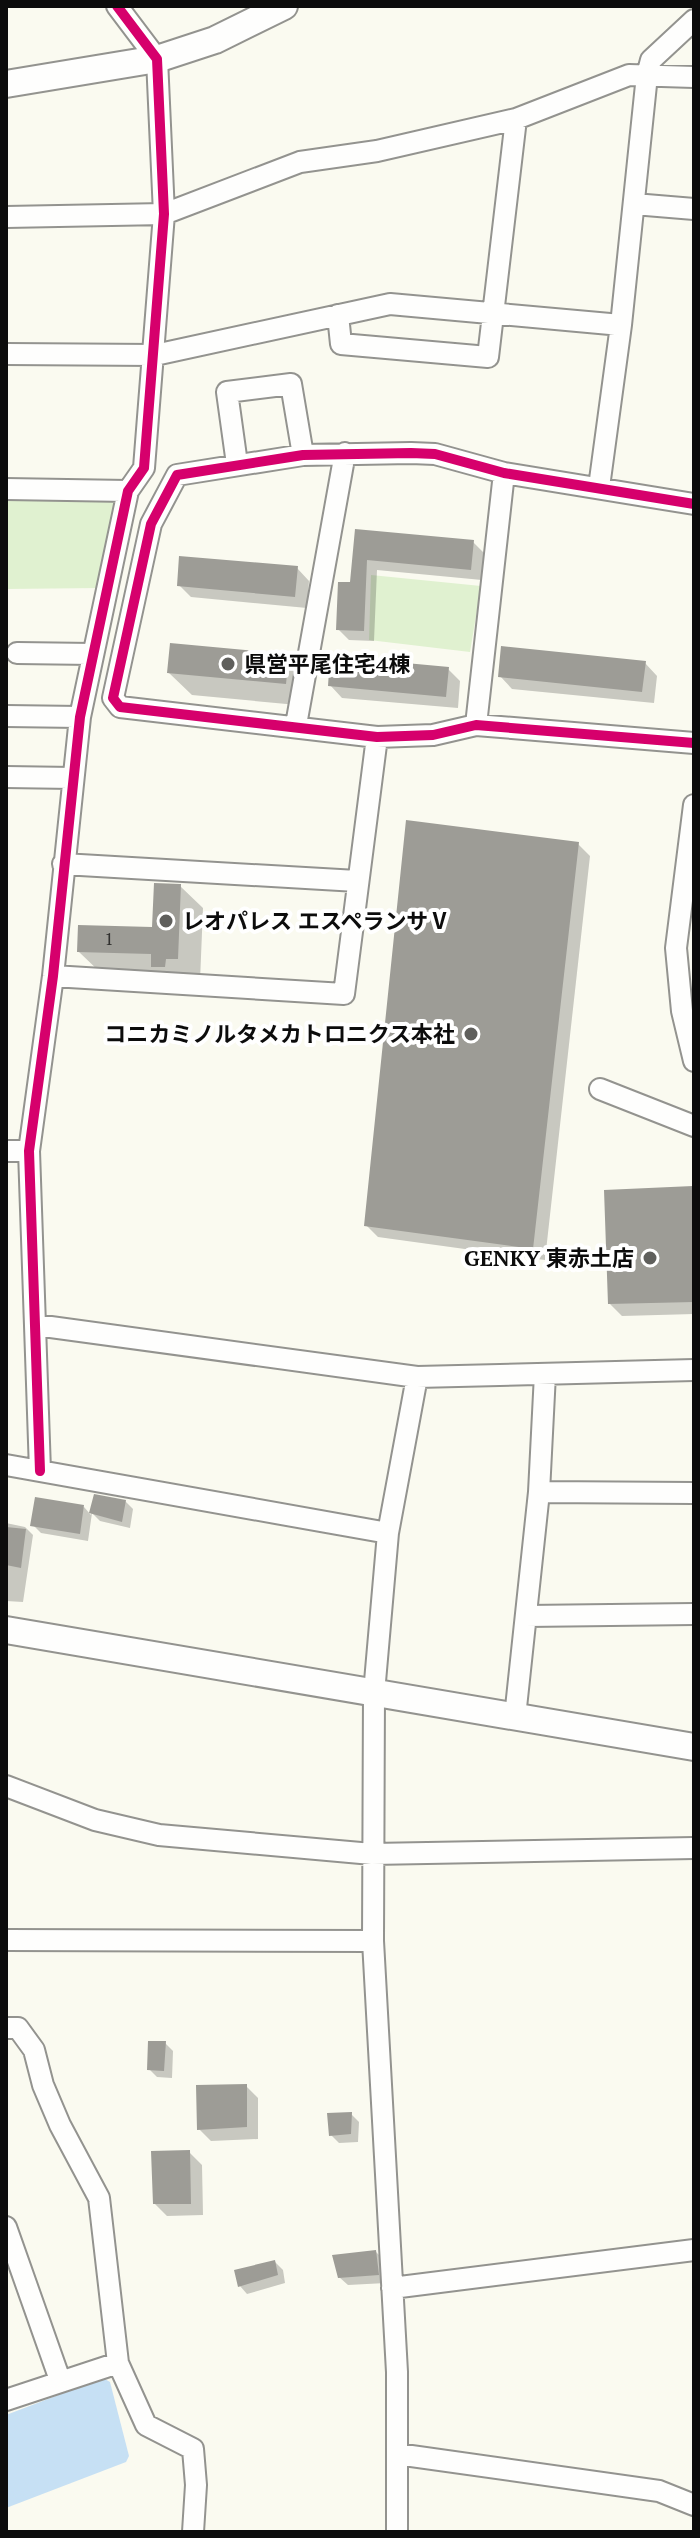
<svg xmlns="http://www.w3.org/2000/svg" width="700" height="2538" font-family="'PT Serif','Noto Sans JP',serif">
<style>
.green{fill:#e0f1d0}
.water{fill:#c6e0f4}
.shadow{fill:#0003}
.building{fill:#9d9c96}
.lines{fill:none;stroke-linecap:round;stroke-linejoin:round}
.minor-casing{stroke:#93938f;stroke-width:24}
.tertiary-casing{stroke:#93938f;stroke-width:30}
.minor{stroke:#fefefd;stroke-width:20}
.tertiary{stroke:#fefefd;stroke-width:26}
.cycleway-casing{stroke:#fff;stroke-width:15}
.cycleway{stroke:#d6006c;stroke-width:10}
.poi-dot{fill:#5f5f5c;stroke:#fff;stroke-width:3}
.labels{text-anchor:middle;stroke-width:8;stroke-linejoin:round;paint-order:stroke}
.number-label{font-size:18px;fill:#30302e}
.poi-label{font-size:22px;font-weight:bold;fill:#0c0c0c;stroke:#fff;text-anchor:start}
</style>
<rect width="100%" height="100%" fill="#fafaf0"/>
<path class="green" d="M6 495 121 496 100 588 6 589Z
M371 575 481 586 470 652 369 640Z"/>
<path class="water" d="M103 2378 110 2382 129 2456 126 2462 6 2508V2415Z"/>
<path class="shadow" d="M357 531 473 542 484 553 482 580 377 570 374 641 349 640 338 629 352 584Z
M297 568 309 581 307 608 191 597 179 585Z
M288 656 310 678 308 706 192 695 169 673Z
M645 663 657 676 654 703 512 689 500 676Z
M448 669 460 681 458 708 342 698 330 685Z
M578 844 590 856 545 1260 378 1237 366 1225Z
M180 886 203 908 200 981 102 974 79 952 154 929Z
M692 1188 694 1314 622 1316 610 1304Z
M95 1496 125 1501 133 1509 130 1528 100 1521 92 1513 88 1541 41 1533 33 1525 84 1507 91 1515Z
M6 1523 25 1527 33 1535 23 1602 6 1601Z
M165 2043 173 2051 172 2078 157 2077 149 2069Z
M246 2086 258 2098V2139L211 2141 199 2129Z
M351 2114 359 2122 358 2142 339 2143 331 2135Z
M189 2152 202 2165 203 2215 167 2216 154 2203Z
M376 2252 384 2260 386 2283 348 2285 339 2277Z
M275 2262 283 2270 285 2283 247 2294 240 2286Z"/>
<path class="building" d="M355 529 474 540 471 570 367 560 364 631 336 630 338 582H350Z
M179 556 298 566 295 597 177 586Z
M170 643 289 654 286 684 167 673Z
M501 646 646 661 642 692 498 677Z
M330 656 449 667 446 697 328 686Z
M406 820 579 842 533 1249 364 1226Z
M154 883 181 884 178 959H166L165 967H151V954L77 952 78 925 152 927Z
M693 1186 694 1302 608 1304 604 1190Z
M94 1494 126 1500 122 1522 89 1513Z
M35 1497 84 1505 80 1534 30 1526Z
M6 1527 26 1529 21 1568 6 1565Z
M148 2041H166L164 2071 147 2070Z
M247 2084V2127L197 2130 196 2085Z
M352 2112 351 2134 329 2136 327 2113Z
M190 2150 191 2204H153L151 2151Z
M376 2250 379 2275 338 2278 332 2255Z
M275 2260 278 2275 238 2287 234 2270Z"/>
<g class="lines">
<g class="minor-casing">
<path id="minor" d="M634 204 694 209
M6 217 164 214 300 162 377 151 516 119 629 75 694 77
M338 315 341 344 488 357 516 119
M6 354 155 355 390 304 621 325
M237 464 227 392 291 384 303 455
M599 487 621 325 647 75 651 60 694 20
M6 489 128 491
M694 504 504 473 435 454 411 453 303 455 177 475 151 524 113 698 120 707 377 737 433 735 476 725 694 743
M17 653 93 654
M6 716 80 717
M296 725 345 453
M476 725 504 473
M6 777 73 778
M694 805 676 948 682 1011 694 1061
M63 864 357 881
M53 976 344 994 377 737
M600 1089 694 1126
M6 1151H29
M36 1325 417 1377 694 1370
M6 1465 388 1533
M40 1471 29 1151 53 976 80 717 128 491 144 468 164 214 157 59 117 6
M539 1492 694 1493
M527 1616 694 1614
M515 1717 539 1492 545 1374
M6 1786 95 1820 159 1835 372 1854 694 1848
M6 1940 373 1941
M6 2028H18L34 2050 43 2085 60 2125 99 2198 118 2363 146 2425 193 2449 196 2485 193 2532
M6 2227 60 2380
M392 2288 694 2250
M6 2400 118 2363
M397 2454 659 2491 694 2505
M397 2532V2372L373 1941 374 1693 388 1533 417 1377"/>
</g>
<g class="tertiary-casing">
<path id="tertiary" d="M6 84 157 59 215 40 284 6
M6 1630 694 1747"/>
</g>
<use href="#minor" class="minor"/>
<use href="#tertiary" class="tertiary"/>
<g class="cycleway-casing">
<path id="cycleway" d="M694 504 504 473 435 454 411 453 303 455 177 475 151 524 113 698 120 707 377 737 433 735 476 725 694 743
M40 1471 29 1151 53 976 80 717 128 491 144 468 164 214 157 59 117 6"/>
</g>
<use href="#cycleway" class="cycleway"/>
</g>
<g class="poi-dot">
<circle cx="228" cy="664" r="8"/>
<circle cx="166" cy="921" r="8"/>
<circle cx="471" cy="1034" r="8"/>
<circle cx="650" cy="1258" r="8"/>
</g>
<g class="labels">
<g class="number-label">
<text x="109" y="945">1</text>
</g>
<g class="poi-label">
<text x="244" y="672">県営平尾住宅4棟</text>
<text x="182" y="929">レオパレス エスペランサⅤ</text>
<text x="455" y="1042" text-anchor="end">コニカミノルタメカトロニクス本社</text>
<text x="634" y="1266" text-anchor="end">GENKY 東赤土店</text>
</g>
</g>
<rect width="700" height="2538" fill="none" stroke="#0c0c0c" stroke-width="16"/>
</svg>
